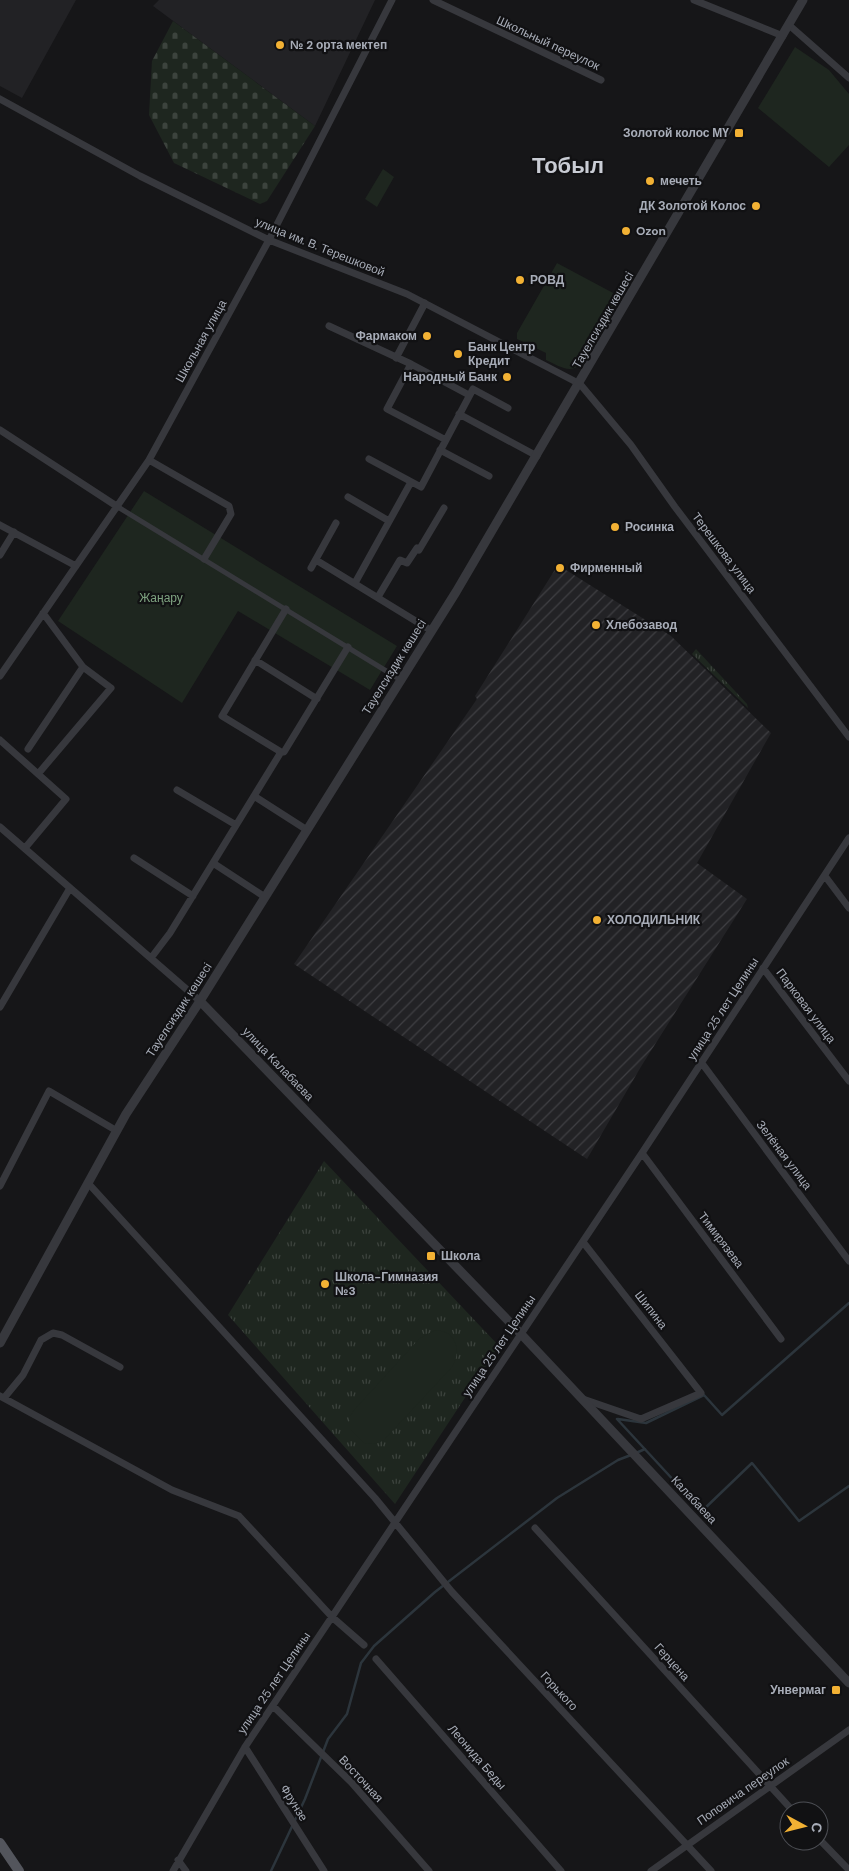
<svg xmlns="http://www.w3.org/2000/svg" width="849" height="1871" font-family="'DM Sans',sans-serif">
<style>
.built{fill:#222225}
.industrial{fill:url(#industrial-furrows)}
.grass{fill:url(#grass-tufts)}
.cemetery{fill:url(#cemetery-stones)}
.park{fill:#1e261f}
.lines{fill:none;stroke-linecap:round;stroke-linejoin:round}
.stream{stroke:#2c353c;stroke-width:2.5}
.pedestrian{stroke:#37383d;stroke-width:5}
.minor{stroke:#37383d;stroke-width:7}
.tertiary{stroke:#37383d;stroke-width:9}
.primary{stroke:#53555c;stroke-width:10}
.poi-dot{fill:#f2b134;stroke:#111113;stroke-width:2}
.labels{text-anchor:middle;stroke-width:4.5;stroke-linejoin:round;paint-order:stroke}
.street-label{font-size:12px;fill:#a8adb8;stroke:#111113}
.poi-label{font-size:12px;font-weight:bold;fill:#a8adb8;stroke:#111113;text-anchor:start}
.park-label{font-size:12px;fill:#7fa381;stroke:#111113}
.town-label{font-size:22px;font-weight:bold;fill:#c9ccd4;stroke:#111113}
</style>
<defs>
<pattern id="industrial-furrows" width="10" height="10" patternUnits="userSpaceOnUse" patternTransform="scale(1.25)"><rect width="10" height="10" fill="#222225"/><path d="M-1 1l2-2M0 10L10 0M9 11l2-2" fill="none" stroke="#3f3f43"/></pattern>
<pattern id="grass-tufts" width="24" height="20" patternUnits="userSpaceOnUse" patternTransform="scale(1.25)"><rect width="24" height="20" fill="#1e261f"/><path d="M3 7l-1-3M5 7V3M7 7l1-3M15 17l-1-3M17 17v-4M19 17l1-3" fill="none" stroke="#3c433d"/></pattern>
<pattern id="cemetery-stones" width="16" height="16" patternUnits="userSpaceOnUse" patternTransform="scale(1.25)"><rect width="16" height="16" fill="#1e261f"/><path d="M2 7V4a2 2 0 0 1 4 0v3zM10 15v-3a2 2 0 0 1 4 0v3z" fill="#3c433d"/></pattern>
</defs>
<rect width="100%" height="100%" fill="#161618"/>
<path class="built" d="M0 0H76L22 98 0 86Z
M159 0H375L315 126 153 6Z"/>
<path class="industrial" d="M558 565 671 636 771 733 697 863 747 899 642 1065 587 1159 294 964 477 699 475 696Z"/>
<path class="grass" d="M696 649 747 704 748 708 692 654Z
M324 1161 499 1346 395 1504 228 1315Z"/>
<path class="cemetery" d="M173 21 315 126 267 201 260 204 174 163 149 115 152 61Z"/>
<path class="park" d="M795 47 829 70 849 94V145L829 167 758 108Z
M383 169 394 177 377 207 365 199Z
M557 263 615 294 618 299 582 363C571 375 559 366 546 360V353L517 339V333Z
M144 491 397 646 370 690 238 611 182 703 58 621Z
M435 1330C456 1331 462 1350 452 1367L384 1440 376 1444 364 1443 350 1429V1416L355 1409 419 1339Z"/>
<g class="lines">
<path class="stream" d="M617 1419 702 1511 752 1463 799 1521 849 1486
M618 1419 646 1423 704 1395 722 1415 849 1303
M636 1453 645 1449
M271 1871 305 1799 328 1739 347 1714 361 1663 374 1646 435 1592 557 1498 618 1460 631 1455"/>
<path class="pedestrian" d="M118 507 401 680"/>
<path class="minor" d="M433 0 601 80
M694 0 783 36
M789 25 849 78
M0 99 140 176 269 240 407 294 580 384 631 445 675 507 849 737
M329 326 411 364 469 395
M396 358 425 303
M411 364 387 409 446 440
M459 414 537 456
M0 430 118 507
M440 450 489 476
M369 459 421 487 473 389 508 408
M149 460 229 506 231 514 204 559
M348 497 389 521
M0 525 76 566
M0 555 14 532
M316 560 432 631
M311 568 336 523
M355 583 411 482
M378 597 400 560 407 563 417 548 419 550 444 508
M255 660 317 699
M0 676 149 460 269 240 392 0
M0 740 66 799 25 848
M28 749 83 667
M281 752 222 716 286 609
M38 774 111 688 83 667 43 613
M177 790 236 825
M254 796 307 830
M0 827 200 1001
M134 858 193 896
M213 863 265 897
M825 876 849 908
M151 958 170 933 281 752H284L348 647
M763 968 849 1081
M0 1007 70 888
M701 1062 849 1261
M642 1153 781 1339
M88 1183 375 1498 452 1592 711 1871
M0 1186 49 1091 117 1131
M583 1242 701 1393 641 1419 583 1399
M0 1396 172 1490 239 1516 332 1617 364 1645
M4 1398 23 1375 41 1340 53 1333 62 1335 120 1367
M535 1528 793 1811
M376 1659 561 1871
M273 1706 351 1782 429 1871
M245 1747 324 1871
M819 1839 849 1870
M178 1860 186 1871
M173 1871 245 1747 642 1153 849 838
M651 1871 849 1730"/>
<path class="tertiary" d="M200 1001 521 1334 849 1683
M0 1343 126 1114 200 1001 456 592 803 0"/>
<path class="primary" d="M0 1843 19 1871"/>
</g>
<g class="poi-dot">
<circle cx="280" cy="45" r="5"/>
<rect x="734" y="128" width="10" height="10" rx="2.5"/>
<circle cx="650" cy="181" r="5"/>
<circle cx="756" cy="206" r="5"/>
<circle cx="626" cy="231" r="5"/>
<circle cx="520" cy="280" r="5"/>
<circle cx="427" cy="336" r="5"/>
<circle cx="458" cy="354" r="5"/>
<circle cx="507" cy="377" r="5"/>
<circle cx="615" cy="527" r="5"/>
<circle cx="560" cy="568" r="5"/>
<circle cx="596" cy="625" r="5"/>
<circle cx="597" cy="920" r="5"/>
<rect x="426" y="1251" width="10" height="10" rx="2.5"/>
<circle cx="325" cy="1284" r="5"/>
<rect x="831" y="1685" width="10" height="10" rx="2.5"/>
</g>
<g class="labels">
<g class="street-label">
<text transform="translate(548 43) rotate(25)" y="4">Школьный переулок</text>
<text transform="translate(320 247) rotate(22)" y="4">улица им. В. Терешковой</text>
<text transform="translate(603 320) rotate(-60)" y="4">Тауелсиздик көшесі</text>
<text transform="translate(201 341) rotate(-61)" y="4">Школьная улица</text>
<text transform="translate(724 553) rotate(53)" y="4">Терешкова улица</text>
<text transform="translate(394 667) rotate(-58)" y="4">Тауелсиздик көшесі</text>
<text transform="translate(806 1006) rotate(53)" y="4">Парковая улица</text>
<text transform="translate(723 1009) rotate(-57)" y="4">улица 25 лет Целины</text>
<text transform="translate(179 1010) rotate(-57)" y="4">Тауелсиздик көшесі</text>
<text transform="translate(278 1064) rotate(46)" y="4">улица Калабаева</text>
<text transform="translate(784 1155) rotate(53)" y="4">Зелёная улица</text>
<text transform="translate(721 1240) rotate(53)" y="4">Тимирязева</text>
<text transform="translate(651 1310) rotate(52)" y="4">Шипина</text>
<text transform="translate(499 1346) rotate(-56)" y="4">улица 25 лет Целины</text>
<text transform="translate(694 1500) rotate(47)" y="4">Калабаева</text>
<text transform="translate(672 1662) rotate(48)" y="4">Герцена</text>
<text transform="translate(274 1683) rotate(-56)" y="4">улица 25 лет Целины</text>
<text transform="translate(559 1691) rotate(47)" y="4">Горького</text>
<text transform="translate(477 1757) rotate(49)" y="4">Леонида Беды</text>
<text transform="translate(361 1779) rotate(47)" y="4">Восточная</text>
<text transform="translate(743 1791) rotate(-35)" y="4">Поповича переулок</text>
<text transform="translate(294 1803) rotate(58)" y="4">Фрунзе</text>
</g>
<g class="poi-label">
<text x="290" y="49">№ 2 орта мектеп</text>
<text x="729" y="137" text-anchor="end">Золотой колос МҮ</text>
<text x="660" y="185">мечеть</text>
<text x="746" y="210" text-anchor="end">ДК Золотой Колос</text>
<text x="636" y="235">Ozon</text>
<text x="530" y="284">РОВД</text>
<text x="417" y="340" text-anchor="end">Фармаком</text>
<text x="468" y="351">Банк Центр<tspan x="468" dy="14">Кредит</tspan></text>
<text x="497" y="381" text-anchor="end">Народный Банк</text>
<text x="625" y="531">Росинка</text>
<text x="570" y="572">Фирменный</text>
<text x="606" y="629">Хлебозавод</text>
<text x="607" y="924">ХОЛОДИЛЬНИК</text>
<text x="441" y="1260">Школа</text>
<text x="335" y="1281">Школа-Гимназия<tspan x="335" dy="14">№3</tspan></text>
<text x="826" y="1694" text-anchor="end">Унвермаг</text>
</g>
<g class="park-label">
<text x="161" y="602">Жаңару</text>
</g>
<g class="town-label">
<text x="568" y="173">Тобыл</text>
</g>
</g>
<g transform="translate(804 1826) rotate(97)"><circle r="24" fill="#111113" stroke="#4d4f55"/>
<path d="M0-4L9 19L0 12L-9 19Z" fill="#f2b134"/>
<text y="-8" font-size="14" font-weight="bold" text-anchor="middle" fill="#a8adb8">С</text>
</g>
</svg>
